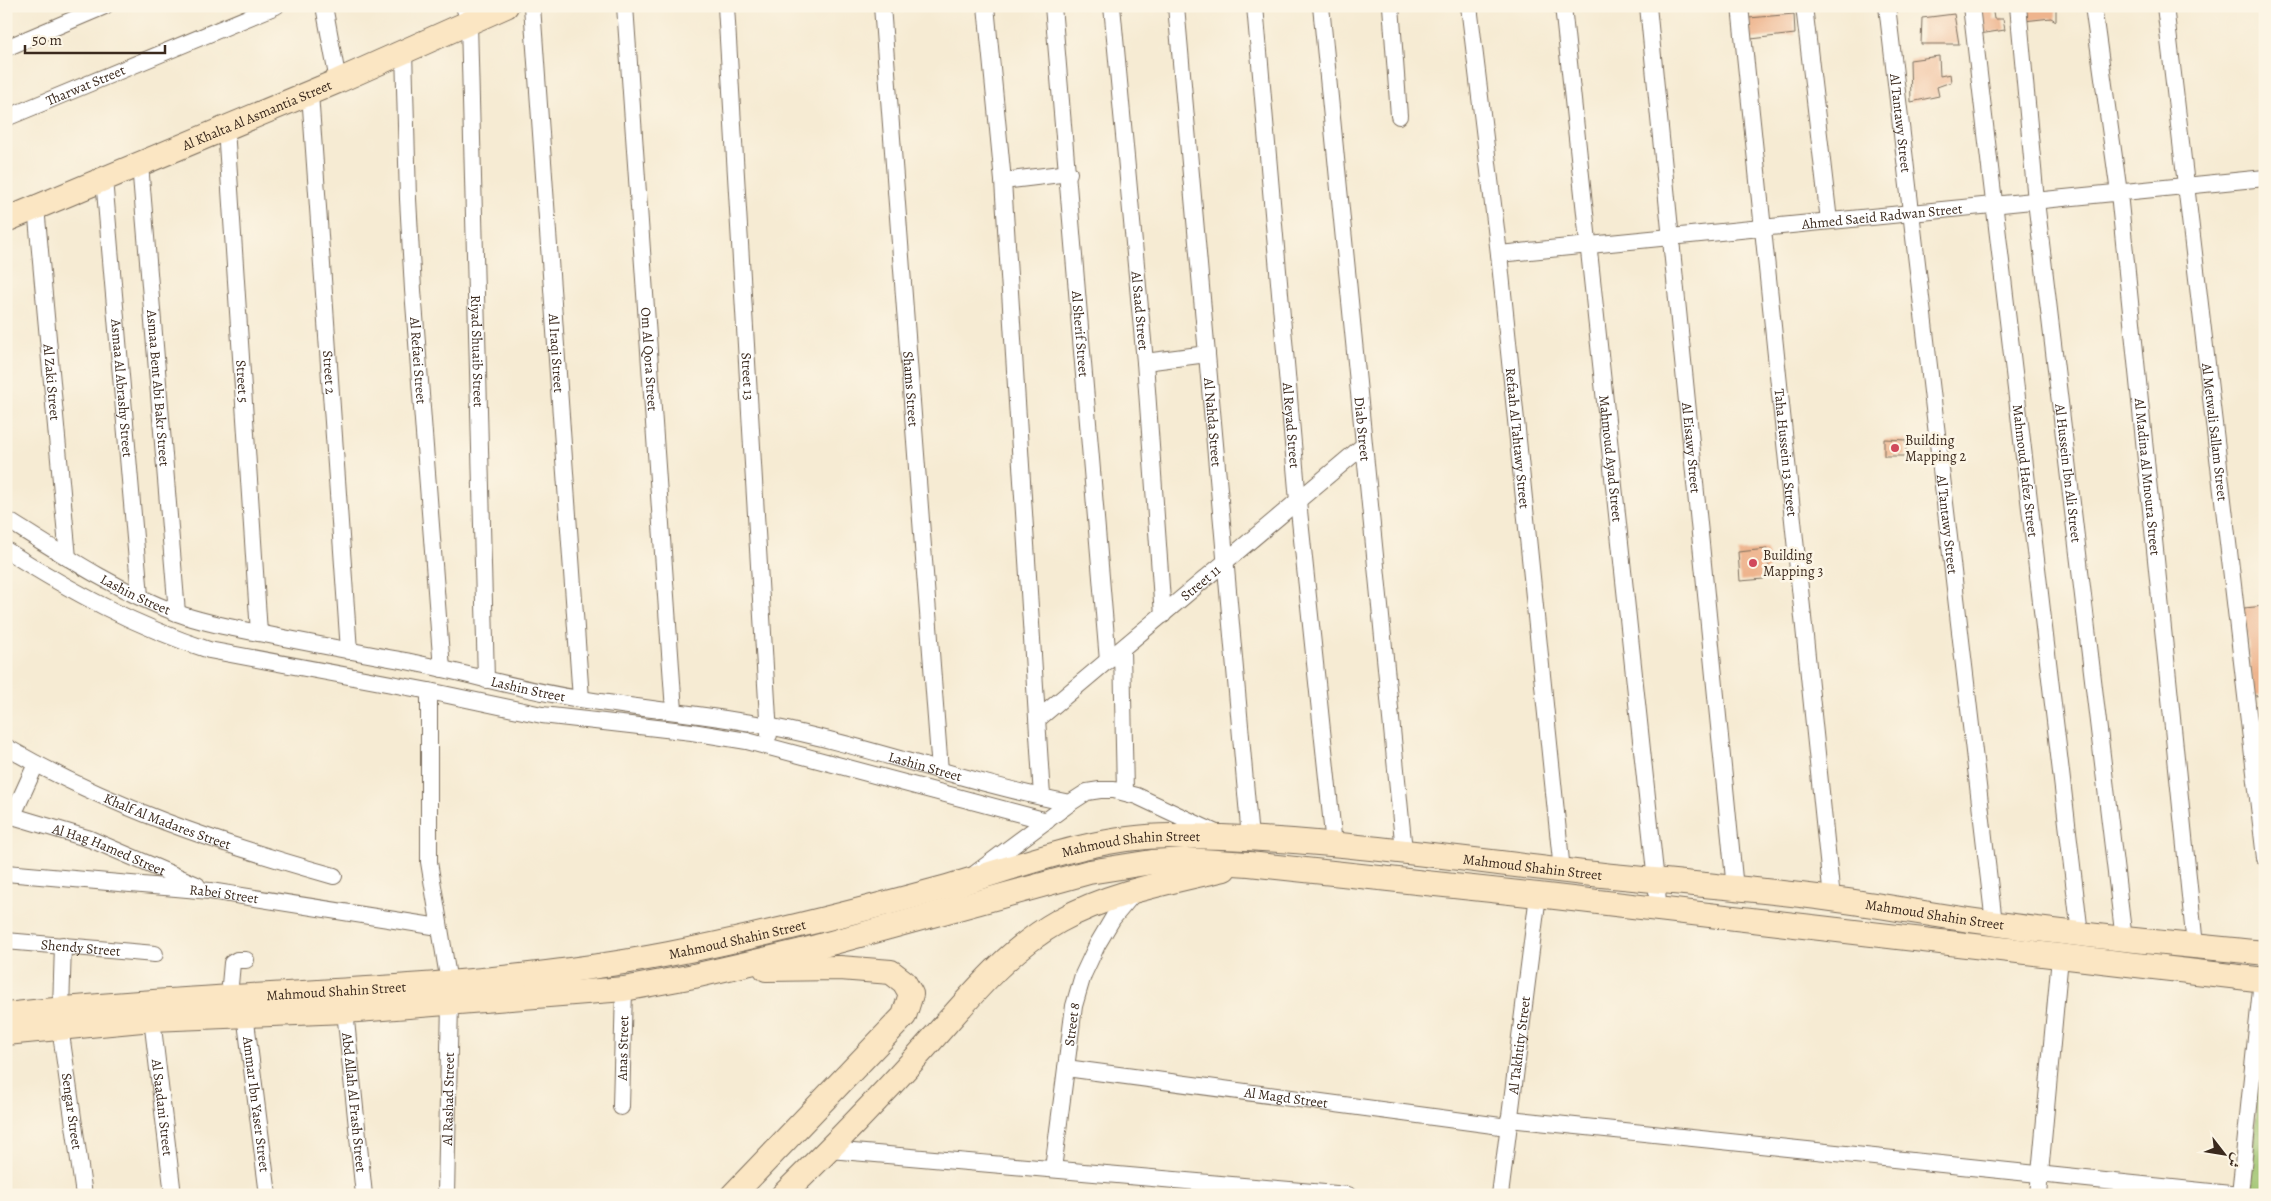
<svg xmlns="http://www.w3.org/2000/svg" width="2271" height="1201" font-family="Alegreya,Amiri,serif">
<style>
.green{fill:#9cc26d;stroke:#6c7646}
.building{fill:#eeb48d}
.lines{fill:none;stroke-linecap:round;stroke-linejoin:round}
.street-casing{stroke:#7c6e5d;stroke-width:18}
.secondary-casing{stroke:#7c6e5d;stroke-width:26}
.street{stroke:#fff;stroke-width:16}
.secondary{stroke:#fbe6c3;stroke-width:24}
.poi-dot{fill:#d1495b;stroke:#fcf5e5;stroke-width:2}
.labels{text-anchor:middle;stroke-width:5;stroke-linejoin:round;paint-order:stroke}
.street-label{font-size:14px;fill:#3b2a1e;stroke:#fcf5e5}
.poi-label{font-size:14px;fill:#3b2a1e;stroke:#fcf5e5;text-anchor:start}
</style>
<rect width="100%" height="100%" fill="#fcf5e5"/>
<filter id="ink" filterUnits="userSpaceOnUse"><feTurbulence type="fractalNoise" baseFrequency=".02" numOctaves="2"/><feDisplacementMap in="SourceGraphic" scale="10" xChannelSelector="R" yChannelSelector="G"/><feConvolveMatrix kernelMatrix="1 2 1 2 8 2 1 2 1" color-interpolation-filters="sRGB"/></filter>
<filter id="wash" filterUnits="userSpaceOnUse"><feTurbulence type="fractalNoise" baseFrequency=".0096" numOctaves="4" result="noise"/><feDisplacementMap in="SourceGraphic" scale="20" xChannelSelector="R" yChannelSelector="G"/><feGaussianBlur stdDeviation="1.12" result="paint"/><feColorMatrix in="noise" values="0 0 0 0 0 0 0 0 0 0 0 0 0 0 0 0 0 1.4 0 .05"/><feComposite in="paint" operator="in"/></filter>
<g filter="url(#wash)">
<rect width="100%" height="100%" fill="#f6ebd3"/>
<path class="green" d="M2262 1011H2265V1195H2250Z"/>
<g id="blocks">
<path class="building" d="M1976 6H1992L1994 19H2003L2005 30 1979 34Z
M2023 6H2056V21L2051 18 2024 21Z
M1794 14 1795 34 1751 39 1749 18Z
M1954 14 1959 44H1921L1922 18Z
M1939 56 1940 76 1950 74 1951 82 1937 87 1939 96 1911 102 1910 60Z
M1884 439 1906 440V456H1884Z
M1767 549 1769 574 1764 579 1740 581 1738 552Z
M2265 606V695L2254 696 2244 608Z"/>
</g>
</g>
<g filter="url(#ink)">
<use href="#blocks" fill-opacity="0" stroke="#7c6e5d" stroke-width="1"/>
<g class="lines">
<g class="street-casing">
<g id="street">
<path d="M324 6 338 81"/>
<path id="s1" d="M464 6 469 23 486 680"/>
<path id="s2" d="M532 6 581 699"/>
<path id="s3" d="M625 6 674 711"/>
<path id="s4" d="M726 6 769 735"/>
<path id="s5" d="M882 6 940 771"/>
<path d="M986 6 1003 181 1042 797"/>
<path id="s6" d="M1053 6 1108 661"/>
<path id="s7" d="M1112 6 1145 362 1163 615"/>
<path id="s8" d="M1176 6 1250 838"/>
<path id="s9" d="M1255 6 1298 501 1334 845"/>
<path id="s10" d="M1321 6 1404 851"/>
<path d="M1391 6 1399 116"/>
<path id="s11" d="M1469 6 1499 254 1562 871"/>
<path id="s12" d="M1563 6 1659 910"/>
<path id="s13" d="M1648 6 1735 889"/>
<path id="s14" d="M1740 6 1832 899"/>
<path d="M1804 6 1829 221"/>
<path id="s15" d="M1887 6 1994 923"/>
<path id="s16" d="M1971 6 2080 934"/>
<path id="s17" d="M2018 6 2036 201 2124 940"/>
<path id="s18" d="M2093 6 2119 193 2195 946"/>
<path id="s19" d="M2165 6 2265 858"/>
<path d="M6 48 105 6"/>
<path id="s20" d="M404 51 408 199 413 290 442 669"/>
<path id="s21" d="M310 93 349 651"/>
<path id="s22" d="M6 118 276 6"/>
<path id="s23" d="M226 128 259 633"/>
<path id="s24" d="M140 164 177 613"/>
<path id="s25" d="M104 179 140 596"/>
<path d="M1003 181 1069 173"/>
<path id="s26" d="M36 207 68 558"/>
<path id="s27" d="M1499 254 2265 178"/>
<path d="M1145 362 1207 354"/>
<path id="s28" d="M6 519C60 553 117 591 177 613 207 624 239 629 269 635 313 644 357 652 400 660 461 671 519 690 580 699 642 709 705 714 768 726 870 746 968 783 1070 803"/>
<path d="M6 550C72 592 135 626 209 650L429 691 542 715 692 732 747 741 1047 821"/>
<path d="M1122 650 1125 792"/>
<path d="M429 691V862L449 983"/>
<path id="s29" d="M1038 719 1363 446"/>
<path id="s30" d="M6 747C112 808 217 843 334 876"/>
<path id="s31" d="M6 814 90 839 197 885"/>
<path d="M13 815 36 764"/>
<path id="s32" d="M6 873 210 891 439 927"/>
<path d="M976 873 1070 803 1087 792 1100 790H1114L1137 796 1218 834"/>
<path id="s33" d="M6 941 155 954"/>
<path d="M229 996 232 963 237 960H246"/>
<path d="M61 1009 63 945"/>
<path id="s34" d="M345 1011 364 1195"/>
<path id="s35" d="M245 1014 268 1195"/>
<path id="s36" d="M152 1019 173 1195"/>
<path id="s37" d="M60 1027 84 1195"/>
<path id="s38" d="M1066 1068 1508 1127"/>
<path id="s39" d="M621 1107 624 989"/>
<path d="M1509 1119 2240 1195"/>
<path d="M830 1150 1348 1195"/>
<path id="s40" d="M1053 1169 1074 1006 1083 975 1097 945 1113 918 1134 893"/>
<path id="s41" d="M446 1195 450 1002"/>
<path id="s42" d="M1500 1195 1538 895"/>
<path d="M2038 1195 2060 957"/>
<path d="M2240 1195 2262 979"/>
</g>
</g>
<g class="secondary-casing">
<g id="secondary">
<path id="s43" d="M6 220 338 81 506 6"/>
<path id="s44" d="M6 1015C226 990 451 996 669 954 762 936 855 912 947 887 1020 866 1094 836 1170 836 1300 836 1429 855 1558 870 1650 881 1741 887 1832 899 1885 906 1938 916 1991 923 2082 936 2173 944 2265 953"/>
<path d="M6 1033 152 1019 345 1011 624 989 694 976 798 952 1089 872 1152 862 1185 860 1249 864 1538 895 2265 980"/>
<path d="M733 1195 904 1016 911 994 904 982 891 972 840 968 766 969"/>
<path d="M783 1195C830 1149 876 1102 920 1053 962 1007 1003 952 1059 921 1109 893 1169 882 1224 869"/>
</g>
</g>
<use href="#street" class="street"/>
<use href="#secondary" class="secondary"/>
</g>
</g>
<g class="poi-dot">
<circle cx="1895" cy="448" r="5"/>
<circle cx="1753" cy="563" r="5"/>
</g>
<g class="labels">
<g class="street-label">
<text dy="5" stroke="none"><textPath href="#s22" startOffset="86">Tharwat Street</textPath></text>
<text dy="5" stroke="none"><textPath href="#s43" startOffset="272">Al Khalta Al Asmantia Street</textPath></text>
<text dy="5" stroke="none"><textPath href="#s15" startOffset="118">Al Tantawy Street</textPath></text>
<text dy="5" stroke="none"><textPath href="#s27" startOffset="385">Ahmed Saeid Radwan Street</textPath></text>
<text dy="5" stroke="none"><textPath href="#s7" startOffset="306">Al Saad Street</textPath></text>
<text dy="5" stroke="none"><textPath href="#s6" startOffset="329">Al Sherif Street</textPath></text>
<text dy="5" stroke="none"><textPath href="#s1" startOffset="346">Riyad Shuaib Street</textPath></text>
<text dy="5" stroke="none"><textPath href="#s2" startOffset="348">Al Iraqi Street</textPath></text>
<text dy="5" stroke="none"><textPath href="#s3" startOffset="354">Om Al Qora Street</textPath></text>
<text dy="5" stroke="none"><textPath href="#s20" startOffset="310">Al Refaei Street</textPath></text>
<text dy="5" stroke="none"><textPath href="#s21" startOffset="280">Street 2</textPath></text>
<text dy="5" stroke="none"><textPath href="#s4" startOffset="371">Street 13</textPath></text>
<text dy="5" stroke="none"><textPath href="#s23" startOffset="254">Street 5</textPath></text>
<text dy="5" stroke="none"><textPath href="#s26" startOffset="176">Al Zaki Street</textPath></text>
<text dy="5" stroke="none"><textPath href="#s25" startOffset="210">Asmaa Al Abrashy Street</textPath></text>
<text dy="5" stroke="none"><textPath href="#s24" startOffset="225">Asmaa Bent Abi Bakr Street</textPath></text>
<text dy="5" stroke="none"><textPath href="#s5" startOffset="384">Shams Street</textPath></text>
<text dy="5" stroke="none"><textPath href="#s8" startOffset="418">Al Nahda Street</textPath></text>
<text dy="5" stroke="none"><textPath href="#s9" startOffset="421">Al Reyad Street</textPath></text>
<text dy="5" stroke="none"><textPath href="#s10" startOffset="425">Diab Street</textPath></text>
<text dy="5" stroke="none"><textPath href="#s19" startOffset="429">Al Metwali Sallam Street</textPath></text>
<text dy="5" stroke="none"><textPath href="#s11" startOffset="435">Refaah Al Tahtawy Street</textPath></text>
<text dy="5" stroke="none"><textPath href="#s13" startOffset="444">Al Eisawy Street</textPath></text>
<text dy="5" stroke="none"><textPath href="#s14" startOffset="449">Taha Hussein 13 Street</textPath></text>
<text dy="5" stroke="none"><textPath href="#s12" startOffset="455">Mahmoud Ayad Street</textPath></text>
<text dy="5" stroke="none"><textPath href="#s16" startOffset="468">Mahmoud Hafez Street</textPath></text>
<text dy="5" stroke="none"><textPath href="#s17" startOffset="470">Al Hussein Ibn Ali Street</textPath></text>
<text dy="5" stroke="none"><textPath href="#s18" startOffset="474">Al Madina Al Mnoura Street</textPath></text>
<text dy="5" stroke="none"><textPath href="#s15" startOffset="522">Al Tantawy Street</textPath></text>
<text dy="5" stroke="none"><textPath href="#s29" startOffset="212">Street 11</textPath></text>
<text dy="5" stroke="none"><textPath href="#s28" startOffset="150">Lashin Street</textPath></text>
<text dy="5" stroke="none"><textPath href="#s28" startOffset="555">Lashin Street</textPath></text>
<text dy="5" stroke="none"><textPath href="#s28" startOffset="960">Lashin Street</textPath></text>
<text dy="5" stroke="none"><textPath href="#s30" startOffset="178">Khalf Al Madares Street</textPath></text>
<text dy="5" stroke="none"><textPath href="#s44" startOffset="1142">Mahmoud Shahin Street</textPath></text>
<text dy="5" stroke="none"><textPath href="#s31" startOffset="109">Al Hag Hamed Street</textPath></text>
<text dy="5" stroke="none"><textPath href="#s44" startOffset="1546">Mahmoud Shahin Street</textPath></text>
<text dy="5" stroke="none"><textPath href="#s32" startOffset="219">Rabei Street</textPath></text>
<text dy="5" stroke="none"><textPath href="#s44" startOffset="1951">Mahmoud Shahin Street</textPath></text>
<text dy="5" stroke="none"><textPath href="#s44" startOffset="736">Mahmoud Shahin Street</textPath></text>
<text dy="5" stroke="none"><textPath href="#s33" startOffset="75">Shendy Street</textPath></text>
<text dy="5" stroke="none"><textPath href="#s44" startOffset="331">Mahmoud Shahin Street</textPath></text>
<text dy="5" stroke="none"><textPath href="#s40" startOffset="146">Street 8</textPath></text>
<text dy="5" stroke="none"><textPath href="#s42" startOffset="151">Al Takhtity Street</textPath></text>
<text dy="5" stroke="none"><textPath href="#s39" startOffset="59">Anas Street</textPath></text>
<text dy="5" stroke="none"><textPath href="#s38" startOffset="222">Al Magd Street</textPath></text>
<text dy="5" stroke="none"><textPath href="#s41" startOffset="96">Al Rashad Street</textPath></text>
<text dy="5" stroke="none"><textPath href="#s34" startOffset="92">Abd Allah Al Frash Street</textPath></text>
<text dy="5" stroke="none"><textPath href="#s35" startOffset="91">Ammar Ibn Yaser Street</textPath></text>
<text dy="5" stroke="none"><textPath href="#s36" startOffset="89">Al Saadani Street</textPath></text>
<text dy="5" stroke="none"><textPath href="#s37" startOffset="85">Sengar Street</textPath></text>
</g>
<g class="poi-label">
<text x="1905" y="445">Building<tspan x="1905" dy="16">Mapping 2</tspan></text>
<text x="1763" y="560">Building<tspan x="1763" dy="16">Mapping 3</tspan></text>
</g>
</g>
<rect width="2271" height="1201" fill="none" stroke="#fcf5e5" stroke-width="25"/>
<g transform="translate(2224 1154) rotate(121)" stroke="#fcf5e5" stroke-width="4" paint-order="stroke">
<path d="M0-4L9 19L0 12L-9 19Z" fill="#3b2a1e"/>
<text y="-8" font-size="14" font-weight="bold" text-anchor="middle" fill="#3b2a1e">ش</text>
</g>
<path d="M25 45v8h140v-8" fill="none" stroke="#3b2a1e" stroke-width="2.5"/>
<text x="32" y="45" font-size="15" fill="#3b2a1e" stroke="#fcf5e5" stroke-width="4" paint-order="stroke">50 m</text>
</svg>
